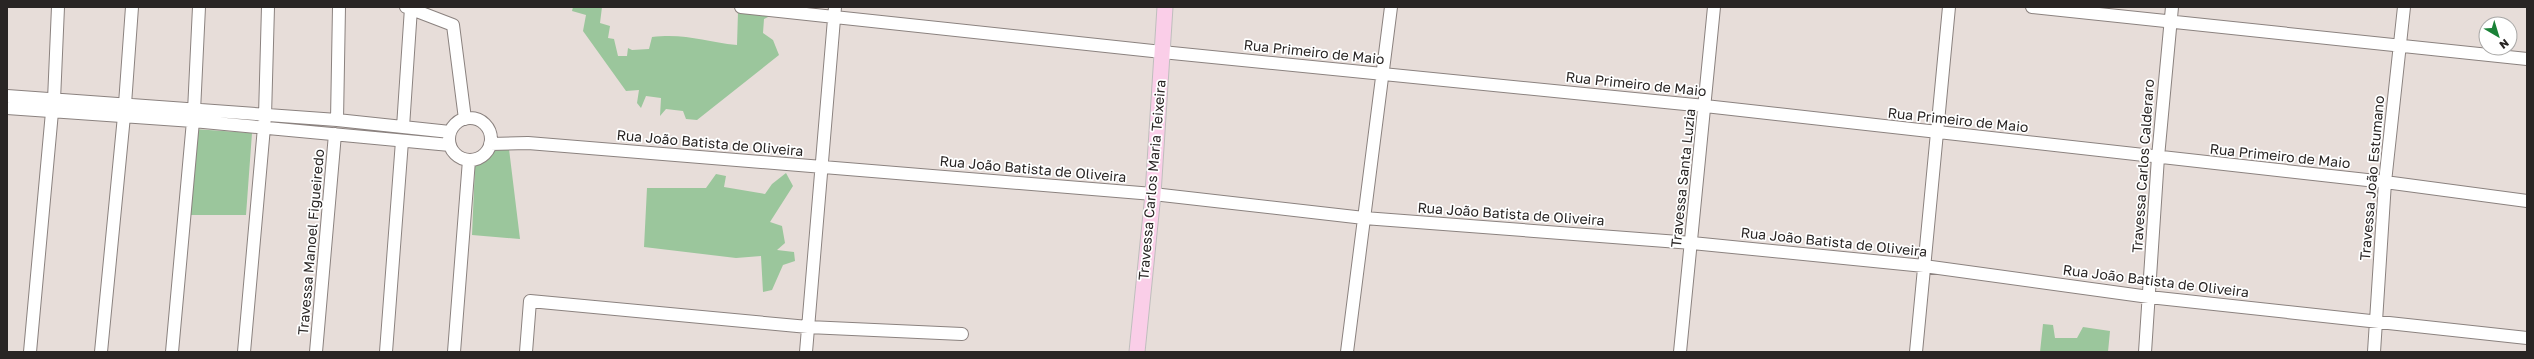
<svg xmlns="http://www.w3.org/2000/svg" width="2534" height="359" font-family="'Golos Text',sans-serif">
<style>
.green{fill:#9bc69c}
.lines{fill:none;stroke-linecap:round;stroke-linejoin:round}
.minor-casing{stroke:#8b827f;stroke-width:14}
.major-casing{stroke:#bfbebd;stroke-width:17}
.minor{stroke:#fff;stroke-width:12}
.major{stroke:#facee8;stroke-width:15}
.labels{text-anchor:middle;stroke-width:3.5;stroke-linejoin:round;paint-order:stroke}
.street-label{font-size:14px;fill:#292524;stroke:#fff}
</style>
<rect width="100%" height="100%" fill="#e7ddd9"/>
<path class="green" d="M573 7H602L600 23 610 26 608 38 614 39 618 56H627L628 48 632 50 649 49 652 37C686 33 705 42 737 45L738 12 770 16 764 19 763 33 773 40 779 55 697 120 686 119 683 111 666 109 660 116 661 98 646 96 641 108 637 103 639 90 626 91 583 31 586 15 572 11Z
M194 129 252 133 246 215H189Z
M496 149H509L520 239 472 235 475 166 487 159Z
M786 173 793 186 770 222 782 226 785 243 777 250 794 252 795 261 783 265 772 290 763 292 761 256 736 258 644 247 647 188H706L716 174 726 176 724 187 765 194 772 184Z
M2043 324 2053 325 2055 338H2077L2083 327 2110 331 2108 352H2040Z"/>
<g class="lines">
<g class="minor-casing">
<path id="minor" d="M406 7 453 25 465 119
M741 7 1162 52 1705 106 2385 182 2527 201
M2032 7 2527 59
M7 96 337 120 450 132
M54 100 58 7
M125 104 132 7
M7 108 193 121 450 145
M194 111 199 7
M449 139a21 21 0 1 1 42 0a21 21 0 1 1-42 0Z
M337 120 339 7
M403 127 411 8
M490 144 528 143 1153 194 1364 218 1692 243 1924 266 2149 297 2527 338
M30 352 52 112
M101 352 124 116
M172 352 193 121
M244 352 265 116 268 7
M316 352 335 134
M386 352 402 141
M454 352 469 160
M526 352 530 301 808 327 962 334
M806 352 835 7
M1347 352 1391 7
M1680 352 1714 7
M1916 352 1949 7
M2145 352 2158 157 2172 7
M2374 352 2385 182 2404 7"/>
</g>
<g class="major-casing">
<path id="major" d="M1137 352 1153 194 1165 7"/>
</g>
<use href="#minor" class="minor"/>
<use href="#major" class="major"/>
</g>
<g class="labels">
<g class="street-label">
<text transform="translate(1314 52) rotate(6)" y="5">Rua Primeiro de Maio</text>
<text transform="translate(1636 84) rotate(6)" y="5">Rua Primeiro de Maio</text>
<text transform="translate(1958 120) rotate(6)" y="5">Rua Primeiro de Maio</text>
<text transform="translate(710 143) rotate(5)" y="5">Rua João Batista de Oliveira</text>
<text transform="translate(2280 156) rotate(6)" y="5">Rua Primeiro de Maio</text>
<text transform="translate(2143 166) rotate(-86)" y="5">Travessa Carlos Calderaro</text>
<text transform="translate(1033 169) rotate(5)" y="5">Rua João Batista de Oliveira</text>
<text transform="translate(1683 178) rotate(-84)" y="5">Travessa Santa Luzia</text>
<text transform="translate(2372 178) rotate(-85)" y="5">Travessa João Estumano</text>
<text transform="translate(1152 180) rotate(-85)" y="5">Travessa Carlos Maria Teixeira</text>
<text transform="translate(1511 214) rotate(4)" y="5">Rua João Batista de Oliveira</text>
<text transform="translate(311 242) rotate(-85)" y="5">Travessa Manoel Figueiredo</text>
<text transform="translate(1834 242) rotate(6)" y="5">Rua João Batista de Oliveira</text>
<text transform="translate(2156 281) rotate(7)" y="5">Rua João Batista de Oliveira</text>
</g>
</g>
<rect width="2534" height="359" fill="none" stroke="#292524" stroke-width="16"/>
<g transform="translate(2498 36) rotate(142)"><circle r="19" fill="#ffffff" stroke="#a9a8a7"/>
<path d="M0-3L7 15L0 10L-7 15Z" fill="#1a8237"/>
<text y="-6" font-size="11" font-weight="bold" text-anchor="middle" fill="#292524">N</text>
</g>
</svg>
